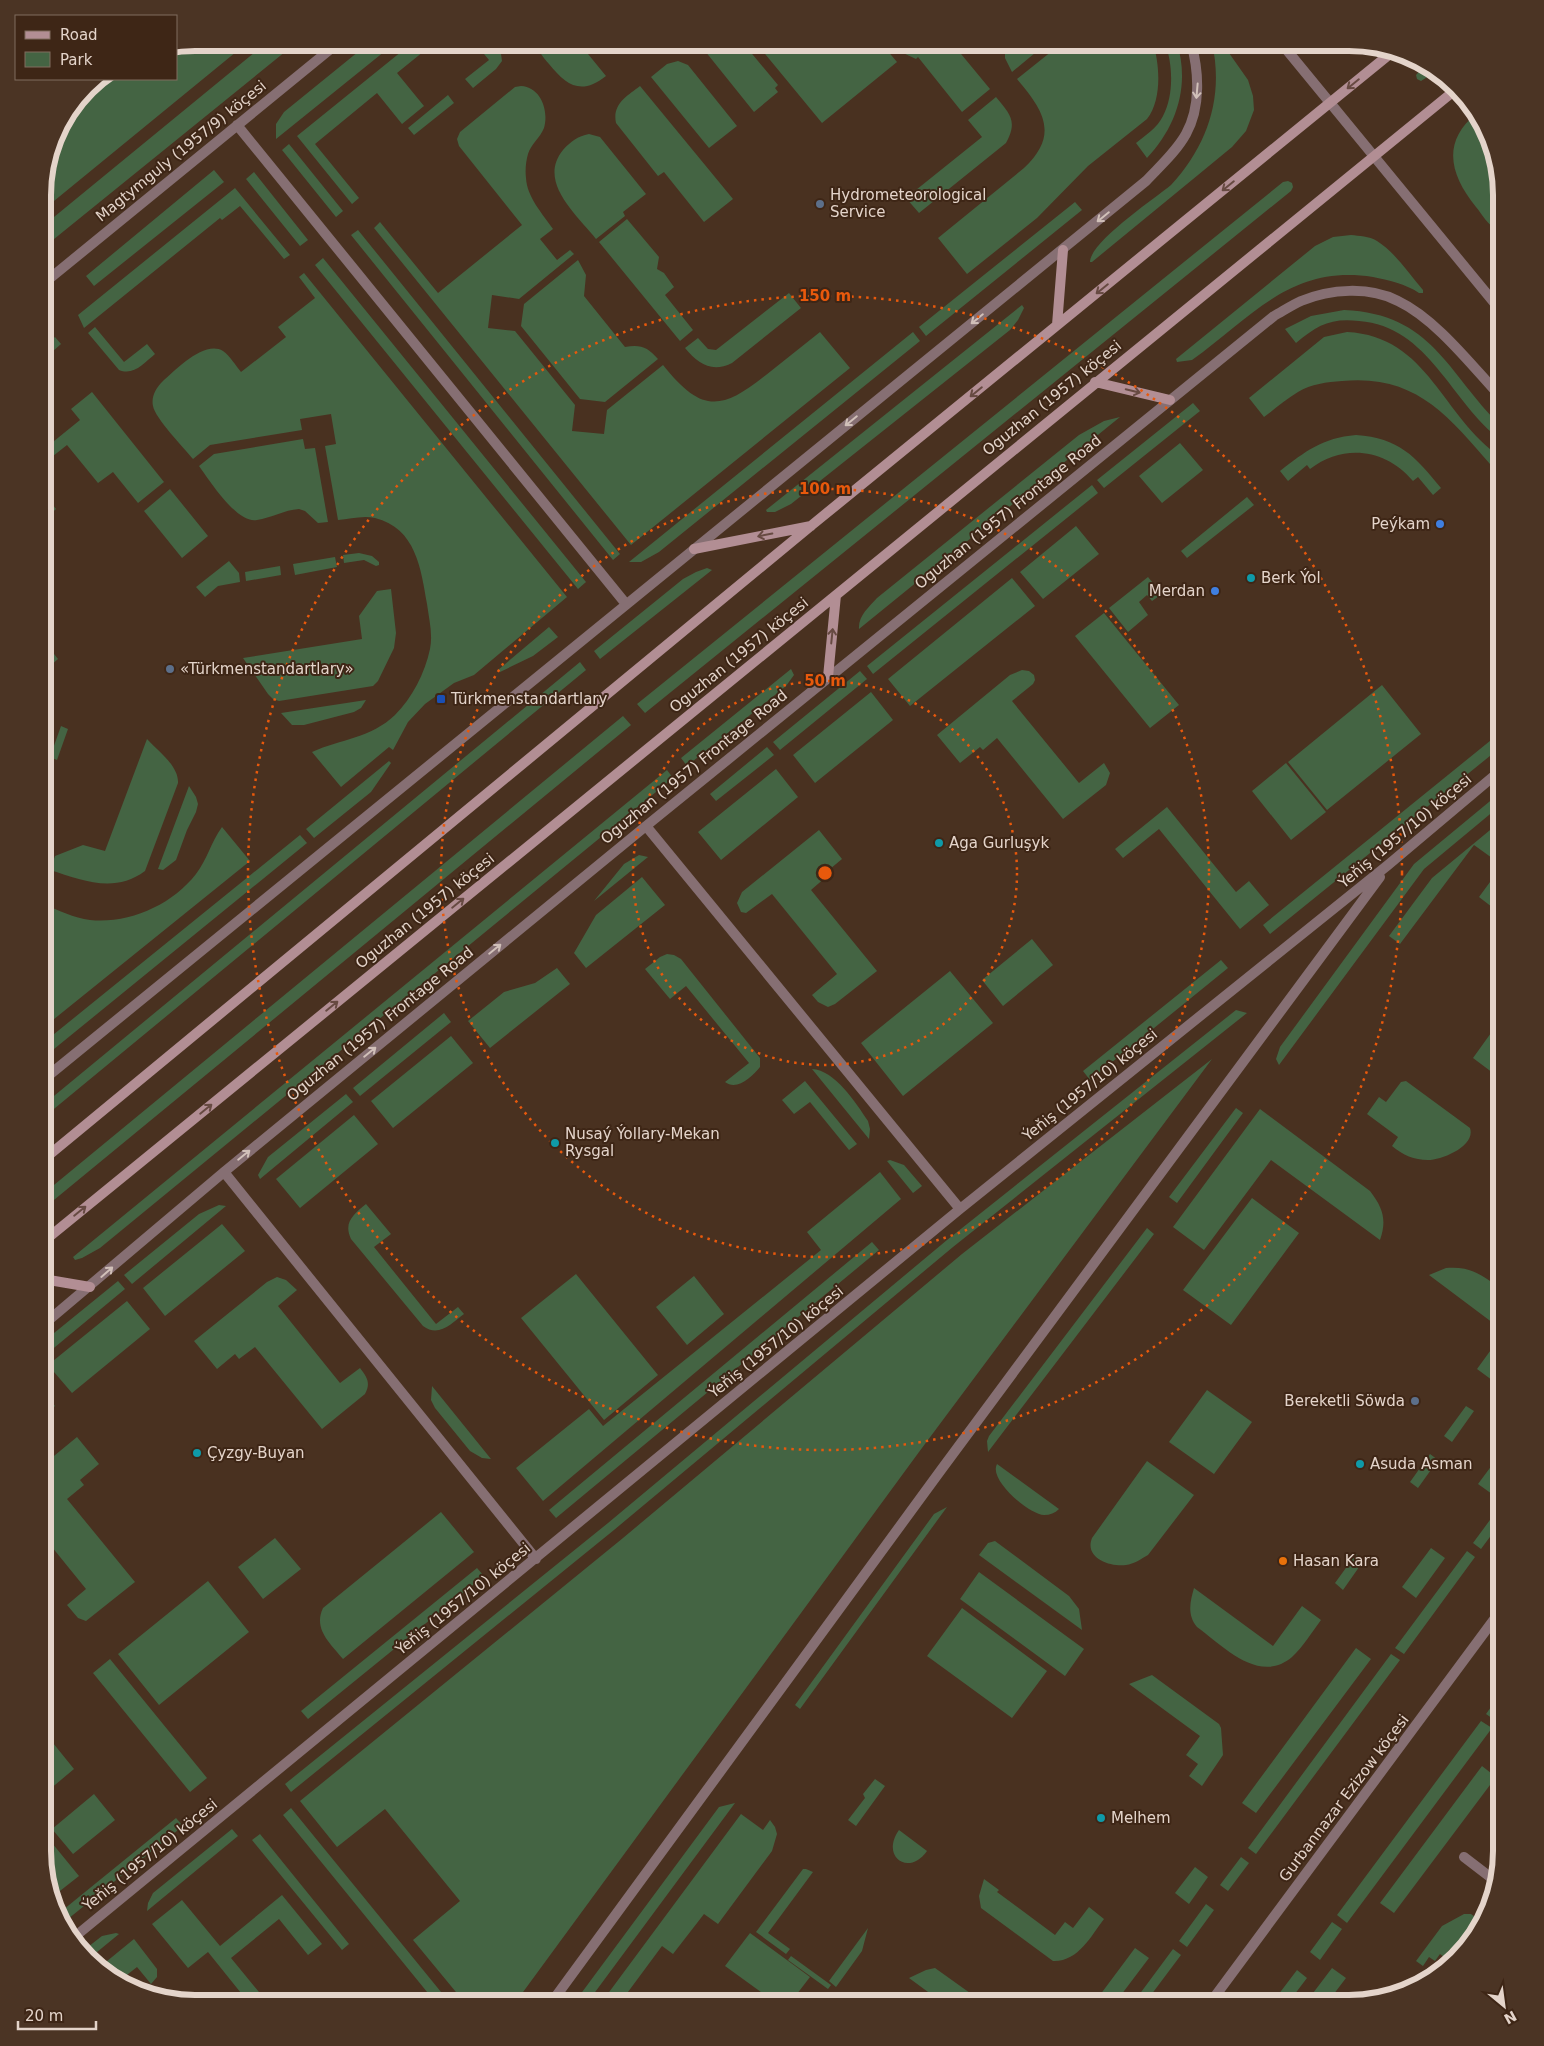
<svg xmlns="http://www.w3.org/2000/svg" width="1544" height="2046" font-family="'DejaVu Sans',sans-serif">
<style>
.green{fill:#446443}
.lines{fill:none;stroke-linecap:round;stroke-linejoin:round}
.minor{stroke:#866f73;stroke-width:10}
.secondary{stroke:#b28e94;stroke-width:10}
.oneway{stroke:#674a42}
.oneway2{stroke:#d1c0b9}
.ring{fill:none;stroke:#e8590c;stroke-width:2.5;stroke-dasharray:2.5 5}
.service-dot{fill:#5c6f8a;stroke:#3e2616;stroke-width:2}
.shop-dot{fill:#3f7fe0;stroke:#3e2616;stroke-width:2}
.culture-dot{fill:#0f9aa8;stroke:#3e2616;stroke-width:2}
.transit-dot{fill:#1a4fb4;stroke:#3e2616;stroke-width:2}
.food-dot{fill:#e8710a;stroke:#3e2616;stroke-width:2}
.labels{text-anchor:middle;stroke-width:4;stroke-linejoin:round;paint-order:stroke}
.street-label{font-size:15px;fill:#e4d4ca;stroke:#3e2616}
.poi-label{font-size:15px;fill:#e4d4ca;stroke:#3e2616;text-anchor:start}
.rim{fill:none;stroke:#e4d4ca;stroke-width:6}
.centre{fill:#e8590c;stroke:#3e2616;stroke-width:2.5}
.ring-label{font-size:15px;text-anchor:middle;font-weight:bold;fill:#e8590c;stroke:#3e2616;stroke-width:4;stroke-linejoin:round;paint-order:stroke}
</style>
<rect width="100%" height="100%" fill="#493120"/>
<path class="green" d="M195 43H247L43 210V185L58 128 94 81 97 79H176V46Z
M266 43H296L43 248V226Z
M369 43H395L276 139V124L284 112Z
M412 43H434L397 73 424 106 402 124 377 93 315 144 359 198 352 204 297 136Z
M475 43H493L501 54 502 61 496 69 473 88 465 79 489 60Z
M537 43H579L606 76C581 96 566 85 549 64 543 57 538 51 537 43Z
M703 43H743L778 85 775 88 778 92 754 112 705 51Z
M756 43H881L897 62 822 123Z
M893 43H952L990 89 962 112 918 57 916 59 901 52Z
M1005 43H1047L1012 72 1005 58Z
M1083 43H1153C1160 65 1162 100 1147 119L1088 166 1037 218 967 274 938 238 1024 168C1060 134 1043 110 1017 79L1057 47 1082 50Z
M1165 43H1177C1190 85 1177 126 1147 158L1136 143C1146 135 1157 128 1163 116 1174 95 1173 64 1165 43Z
M1212 43H1222L1248 80 1253 96 1254 110 1246 131 1232 147 1198 175 1092 262H1090C1090 242 1154 199 1171 185 1208 145 1224 96 1212 43Z
M678 61 688 65 737 126 709 148 651 77 667 64Z
M1426 64 1435 72 1421 81 1417 79 1416 75Z
M521 86C541 87 549 111 544 128 540 138 531 144 528 154 526 161 525 170 526 178 527 197 542 213 553 229L540 239 557 260 570 250 574 254 519 299 492 295 488 328 515 331 575 405 572 431 604 434 607 410 663 365C701 412 720 412 766 375 784 361 802 346 820 332L850 368 631 545 374 228 380 222 438 293 522 225 459 146 457 139 460 132 515 87Z
M640 86 733 199 704 222 664 172 658 176 616 123C612 104 627 96 640 86Z
M448 95 454 103 414 135 408 128Z
M996 97C1010 114 1018 121 1006 143L919 213 906 198 982 137 968 120Z
M1477 113 1495 153 1490 186 1493 208 1499 228 1497 229C1488 226 1482 214 1476 207 1450 175 1441 142 1477 113Z
M589 134 600 137 646 194 623 212 625 216 596 239C577 215 537 182 563 150 570 142 578 136 589 134Z
M289 144 343 211 336 217 282 150Z
M214 170 224 182 94 286 86 276Z
M254 172 308 240 300 246 246 179Z
M1288 181 1292 183 1293 187 1291 191 645 713 637 704 1283 182Z
M235 188 290 255 284 259 240 206 222 220 220 218 84 328 78 315Z
M1075 202 1082 210 926 336 919 327Z
M627 219 659 257 657 269 664 273 674 287 665 295 693 330 680 341 599 242Z
M358 230 620 554 613 560 351 235Z
M1351 235C1359 236 1369 236 1377 241 1395 252 1409 274 1423 290V293H1419C1406 284 1388 280 1373 277 1291 264 1252 317 1192 360L1177 362 1176 359 1315 246 1333 237Z
M323 258 586 582 578 589 315 265Z
M578 260 586 275 584 296 625 347C640 344 648 347 658 359L605 402 580 399 521 326 524 304Z
M304 273 567 597 474 675 454 683 425 704 408 722 393 750 389 747 341 787 312 752C341 739 371 738 395 715 412 698 425 673 430 649 433 634 429 619 427 604 421 569 416 528 375 518 363 515 350 519 338 520L325 446 336 444 331 414 300 419 302 430 210 445 193 459C184 448 155 418 153 406 151 397 156 388 162 382 176 370 204 340 223 351 230 356 236 366 241 372L286 337 278 327 315 298 299 277Z
M789 293 801 308 732 363C712 373 698 364 685 348L698 338 708 349 716 350Z
M1022 305 1024 308 1018 320 1010 330 791 504 775 512H767L766 510Z
M1344 310C1433 314 1446 372 1501 426V440C1451 403 1429 326 1359 321 1330 318 1318 325 1296 343L1285 329 1311 316Z
M95 327 124 362 147 344 155 354C144 363 134 376 119 370L88 333Z
M913 332 920 341 659 552 641 562H629Z
M1347 332C1429 336 1442 418 1501 457V467L1499 464H1490C1447 414 1414 374 1342 381 1327 382 1311 384 1298 392 1286 399 1275 409 1264 417L1249 398 1324 337Z
M55 337 61 344 43 360V347Z
M92 392 164 482 138 503 113 472 98 483 67 445 43 464V450L80 420 71 409Z
M1193 403 1200 411 1104 488 1097 480Z
M1120 417 859 629C858 616 869 607 877 598L1079 435 1104 421Z
M1356 435C1399 438 1415 456 1441 488L1433 495 1418 477 1413 481C1386 449 1344 443 1310 469L1307 465 1288 481 1280 471C1306 451 1322 438 1356 435Z
M303 439 305 449 315 448 328 522 318 523 305 511 299 509C284 510 271 518 257 520 237 524 210 481 199 466L214 454Z
M1180 443 1203 470 1162 503 1139 476Z
M1092 485 1098 493 873 674 867 666Z
M170 489 208 536 182 558 144 511Z
M1247 497 1254 505 1187 558 1181 551Z
M43 498 49 500 56 509 43 521Z
M1076 526 1099 554 1043 599 1020 572Z
M359 553 372 556 379 562V565L376 566 364 560 344 563 343 555Z
M335 557 337 567 295 575 293 564Z
M229 561 239 573 240 582 218 586 205 597 196 587Z
M280 566 281 575 246 581 245 572Z
M707 568 712 570 600 659 594 651 683 579 696 572Z
M1148 577 1162 594 1152 601 1147 595 1139 602 1148 615 1128 632 1109 608Z
M1012 578 1035 606 910 706 888 679Z
M391 589 396 633 394 648 378 681 373 686 279 701 273 699 268 694 243 658 362 639 359 616 377 591Z
M1104 613 1179 705 1150 728 1075 636Z
M549 627 558 637 533 656 500 672 498 670Z
M43 640 58 659 43 672Z
M580 662 586 670 43 1118V1105Z
M791 669 794 675 786 686 687 766 681 758Z
M1022 670 1029 671 1034 675 1035 680 1033 684 1012 701 1079 783 1104 763 1110 773 1106 785 1063 819 997 738 983 750 980 747 960 763 937 735 1010 675Z
M860 671 867 679 780 750 773 742Z
M1382 685 1421 734 1327 810 1288 762Z
M871 692 893 720 815 783 793 755Z
M366 700 361 708 354 712 304 725H292L281 713Z
M623 716 631 725 43 1209V1194Z
M61 726 68 729 57 760 50 757Z
M1501 732V747L1270 934 1263 925Z
M147 739C158 751 179 766 178 783L145 871C114 894 82 880 50 870L55 856 83 845 105 851Z
M767 747 774 755 716 801 710 794Z
M389 761 391 763 371 792 314 838 306 829Z
M1286 763 1326 812 1291 840 1252 791Z
M776 769 798 797 721 860 698 832Z
M667 770 673 778 100 1248 82 1258 75 1260 73 1257Z
M189 786 196 797 198 804 196 812 187 830 176 860 163 870 158 869Z
M1501 792V805L1424 869 1279 1065 1276 1059 1280 1047 1414 864Z
M1167 807 1236 892 1249 881 1269 905 1240 929 1159 829 1123 858 1115 849Z
M1501 821V860L1499 863 1474 845 1400 944 1389 936 1432 878Z
M222 827 250 861 43 1028V904C58 910 74 918 90 920 129 924 172 905 196 874 207 860 211 842 222 827Z
M819 830 842 859 824 874 826 877 811 890 877 971 835 1004 828 1007 818 1002 812 995 837 974 772 894 746 913 741 912 737 903 742 892Z
M300 835 307 843 43 1058V1043Z
M639 855 648 857 594 901 624 864Z
M1501 867V914L1479 897Z
M642 877 665 905 586 968 574 953 596 915Z
M1032 939 1053 965 1003 1006 982 980Z
M667 954 674 955 681 959 760 1058V1067C752 1077 737 1091 725 1082L749 1063 686 986 670 999 645 969 660 957Z
M1221 960 1228 968 1090 1080 1083 1071Z
M557 968 570 984 490 1048 468 1021 504 992 535 983Z
M950 971 993 1023 903 1096 861 1043Z
M1236 1010 1247 1013 953 1247 614 1530 291 1792 285 1784 608 1523 947 1240Z
M444 1013 451 1022 360 1096 353 1088Z
M1501 1019V1079L1473 1058Z
M451 1036 473 1063 393 1128 371 1101Z
M1212 1059 919 1452 515 2003H465L413 1940 460 1901 385 1809 337 1847 300 1801 623 1538 962 1254Z
M812 1069C835 1070 856 1103 868 1121L870 1129 869 1139Z
M805 1081 857 1144 849 1150 810 1102 794 1114 782 1100Z
M1406 1081 1470 1128C1476 1146 1442 1160 1428 1160 1414 1160 1403 1155 1392 1146L1398 1137 1367 1114 1379 1097 1386 1102 1401 1082Z
M346 1094 353 1102 260 1179 258 1175 268 1157Z
M1236 1108 1243 1113 1177 1203 1169 1197Z
M1260 1109 1370 1191C1383 1208 1387 1220 1380 1240L1271 1160 1204 1250 1173 1227Z
M354 1115 378 1144 300 1208 276 1179Z
M890 1160 904 1165 922 1186 913 1193 887 1161Z
M880 1172 901 1199 543 1501 516 1468 589 1409 603 1426 821 1250 807 1232Z
M1252 1198 1299 1233 1231 1325 1183 1290Z
M366 1204 391 1234 374 1247 436 1324 458 1307 464 1314C452 1323 439 1338 423 1326L351 1239C343 1222 354 1214 366 1204Z
M219 1205 226 1206 132 1284 124 1275 199 1214Z
M222 1224 245 1251 165 1316 143 1288Z
M1147 1228 1154 1234 988 1452 987 1441 989 1436Z
M872 1242 879 1250 556 1518 549 1510Z
M1446 1268C1471 1266 1482 1275 1501 1289V1329L1429 1275Z
M576 1274 658 1375 604 1420 521 1318Z
M694 1276 724 1314 687 1345 656 1307Z
M277 1277 286 1280 297 1290 278 1306 340 1383 360 1368C367 1377 371 1383 365 1394L322 1429 255 1347 239 1359 235 1354 217 1369 194 1341 267 1282Z
M118 1281 125 1289 43 1357V1342Z
M127 1301 150 1329 72 1393 48 1365Z
M1501 1336V1375L1496 1383 1477 1369Z
M432 1386 491 1459 482 1458 470 1451 435 1408 431 1400Z
M43 1390 55 1406 43 1417Z
M1207 1390 1252 1422 1214 1474 1169 1442Z
M1466 1406 1474 1411 1452 1442 1444 1436Z
M77 1437 99 1464 80 1480 84 1485 67 1499 135 1582 86 1621 78 1618 67 1605 86 1589 43 1536V1465Z
M1501 1453V1481L1492 1494 1478 1484Z
M1430 1454 1438 1460 1418 1488 1410 1482Z
M1147 1461 1194 1495 1148 1555C1141 1559 1134 1564 1126 1565 1110 1567 1084 1558 1092 1538Z
M997 1464 1059 1509C1055 1513 1050 1515 1044 1515 1030 1515 988 1480 997 1464Z
M1501 1505V1522L1481 1549 1473 1543Z
M947 1507 800 1709 795 1705 934 1514Z
M441 1512 474 1552 343 1659C330 1643 313 1629 323 1608Z
M275 1538 301 1569 263 1599 238 1567Z
M995 1541 1069 1596 1079 1609 1082 1630 979 1555 988 1543Z
M1431 1548 1445 1558 1416 1598 1402 1587Z
M1467 1551 1475 1557 1404 1654 1395 1648Z
M1356 1554 1364 1560 1343 1590 1335 1583Z
M477 1568 484 1576 308 1719 301 1711Z
M979 1572 1084 1649 1065 1676 960 1599Z
M208 1581 249 1632 159 1705 118 1654Z
M1194 1588 1273 1646 1302 1606 1321 1620C1312 1632 1303 1647 1292 1657 1259 1685 1223 1646 1197 1627 1187 1615 1190 1602 1194 1588Z
M962 1608 1047 1671 1012 1718 927 1656Z
M1356 1648 1371 1659 1256 1813 1242 1803Z
M1391 1654 1400 1660 1256 1854 1248 1848Z
M110 1659 207 1778 190 1792 93 1673Z
M1152 1675 1219 1724 1221 1728 1223 1755 1202 1786 1189 1776 1198 1764 1186 1755 1200 1736 1129 1684Z
M1501 1693V1714L1496 1721 1486 1714Z
M1481 1721 1492 1728 1347 1923 1337 1915Z
M53 1743 74 1769 43 1795V1752Z
M1482 1766 1496 1777 1394 1913 1380 1903Z
M875 1779 885 1786 856 1826 848 1820 865 1798 863 1794Z
M94 1794 115 1820 73 1854 52 1829Z
M735 1803 587 2003H574L719 1807Z
M291 1808 450 2003H436L283 1815Z
M741 1814 763 1830 770 1820 775 1827 777 1834 772 1851 718 1924 704 1914 673 1954 662 1946 625 1996 621 1993 613 2003H601Z
M176 1818 183 1826 63 1923 58 1914Z
M232 1829 238 1836 147 1911 148 1903 153 1893Z
M899 1830 927 1851C909 1877 880 1857 899 1830Z
M43 1832 79 1876 51 1898C42 1879 42 1853 43 1832Z
M260 1834 349 1944 342 1950 252 1840Z
M1241 1857 1249 1863 1228 1891 1220 1885Z
M1195 1867 1208 1877 1189 1904 1175 1893Z
M803 1869H806L813 1872 768 1933 790 1949 786 1954 756 1932Z
M984 1879 999 1890 997 1892 1055 1935 1065 1922 1073 1928 1089 1907 1104 1919C1091 1936 1078 1962 1053 1961L981 1908 979 1896Z
M282 1895 322 1944 308 1955 279 1919 231 1958 268 2003H249L208 1952 188 1968 152 1924 182 1900 220 1946Z
M1206 1904 1214 1910 1187 1947 1179 1941Z
M1464 1914H1471L1482 1922 1481 1927 1469 1940 1467 1938 1456 1953 1450 1949 1444 1957 1440 1954 1435 1961 1429 1957 1423 1966 1416 1961 1442 1926Z
M1332 1922 1342 1929 1320 1960 1310 1952Z
M868 1928 862 1951 836 1987 829 1981Z
M116 1933 119 1934 91 1957 84 1950 102 1936Z
M750 1933 810 1977 790 2003H776L725 1966Z
M134 1939 157 1969V1977L151 1984 137 1967 118 1982 101 1966Z
M1135 1948 1149 1958 1115 2003H1094Z
M1173 1949 1181 1955 1145 2003H1133Z
M791 1956 831 1985 828 1989 788 1960Z
M935 1968 984 2003H943L909 1978 926 1970Z
M1332 1968 1346 1978 1327 2003H1311L1307 2001Z
M1297 1970 1307 1978 1288 2003H1272Z"/>
<g class="lines">
<path class="minor" d="M1281 43 1501 311
M237 125 626 604
M43 284 338 43
M646 826 960 1209
M43 1080 1146 181C1160 166 1176 152 1186 134 1201 107 1199 71 1191 43
M224 1172 536 1559
M43 1325 224 1172 646 826 1274 316C1283 311 1292 305 1301 301 1330 289 1369 286 1398 301 1436 319 1472 366 1501 397
M1464 1857 1494 1880
M72 1939 960 1209 1388 865 1501 770
M551 2003 941 1470 1380 877
M1210 2003 1501 1610"/>
<path class="secondary" d="M1057 325 1063 250
M1095 382 1170 400
M694 549 811 526
M828 677 836 595
M43 1160 812 525 1391 53
M43 1242 1454 91
M43 1279 90 1287"/>
</g>
<defs><path id="oneway-shaft" d="M-6 0H5M1.5-3L5.5 0L1.5 3" fill="none" stroke-width="1.6" stroke-linecap="round" stroke-linejoin="round" transform="scale(1.25)"/></defs>
<g class="oneway">
<use href="#oneway-shaft" transform="translate(1353 84) rotate(141)"/>
<use href="#oneway-shaft" transform="translate(1228 186) rotate(141)"/>
<use href="#oneway-shaft" transform="translate(1102 289) rotate(141)"/>
<use href="#oneway-shaft" transform="translate(1133 391) rotate(14)"/>
<use href="#oneway-shaft" transform="translate(976 392) rotate(141)"/>
<use href="#oneway-shaft" transform="translate(765 535) rotate(169)"/>
<use href="#oneway-shaft" transform="translate(832 636) rotate(-84)"/>
<use href="#oneway-shaft" transform="translate(458 903) rotate(-39)"/>
<use href="#oneway-shaft" transform="translate(332 1006) rotate(-39)"/>
<use href="#oneway-shaft" transform="translate(206 1109) rotate(-39)"/>
<use href="#oneway-shaft" transform="translate(80 1211) rotate(-39)"/>
</g>
<g class="oneway2">
<use href="#oneway-shaft" transform="translate(1197 91) rotate(95)"/>
<use href="#oneway-shaft" transform="translate(1103 217) rotate(141)"/>
<use href="#oneway-shaft" transform="translate(977 319) rotate(141)"/>
<use href="#oneway-shaft" transform="translate(851 421) rotate(141)"/>
<use href="#oneway-shaft" transform="translate(495 949) rotate(-39)"/>
<use href="#oneway-shaft" transform="translate(370 1052) rotate(-39)"/>
<use href="#oneway-shaft" transform="translate(244 1155) rotate(-39)"/>
<use href="#oneway-shaft" transform="translate(107 1272) rotate(-41)"/>
</g>
<g class="ring">
<circle cx="825" cy="873" r="192"/>
<circle cx="825" cy="873" r="384"/>
<circle cx="825" cy="873" r="577"/>
</g>
<g class="service-dot">
<circle cx="820" cy="204" r="5"/>
<circle cx="170" cy="669" r="5"/>
<circle cx="1415" cy="1401" r="5"/>
</g>
<g class="shop-dot">
<circle cx="1440" cy="524" r="5"/>
<circle cx="1215" cy="591" r="5"/>
</g>
<g class="culture-dot">
<circle cx="1251" cy="578" r="5"/>
<circle cx="939" cy="843" r="5"/>
<circle cx="555" cy="1143" r="5"/>
<circle cx="197" cy="1453" r="5"/>
<circle cx="1360" cy="1464" r="5"/>
<circle cx="1101" cy="1818" r="5"/>
</g>
<rect class="transit-dot" x="436" y="694" width="10" height="10" rx="2.5"/>
<circle class="food-dot" cx="1283" cy="1561" r="5"/>
<g class="labels">
<g class="street-label">
<text transform="translate(181 151) rotate(-39)" y="5">Magtymguly (1957/9) köçesi</text>
<text transform="translate(1052 398) rotate(-39)" y="5">Oguzhan (1957) köçesi</text>
<text transform="translate(1008 512) rotate(-39)" y="5">Oguzhan (1957) Frontage Road</text>
<text transform="translate(739 655) rotate(-39)" y="5">Oguzhan (1957) köçesi</text>
<text transform="translate(694 767) rotate(-39)" y="5">Oguzhan (1957) Frontage Road</text>
<text transform="translate(1405 831) rotate(-40)" y="5">Ýeňiş (1957/10) köçesi</text>
<text transform="translate(425 911) rotate(-39)" y="5">Oguzhan (1957) köçesi</text>
<text transform="translate(380 1024) rotate(-39)" y="5">Oguzhan (1957) Frontage Road</text>
<text transform="translate(1090 1085) rotate(-39)" y="5">Ýeňiş (1957/10) köçesi</text>
<text transform="translate(776 1342) rotate(-39)" y="5">Ýeňiş (1957/10) köçesi</text>
<text transform="translate(463 1599) rotate(-39)" y="5">Ýeňiş (1957/10) köçesi</text>
<text transform="translate(1344 1798) rotate(-53)" y="5">Gurbannazar Ezizow köçesi</text>
<text transform="translate(150 1855) rotate(-39)" y="5">Ýeňiş (1957/10) köçesi</text>
</g>
<g class="poi-label">
<text x="830" y="200">Hydrometeorological<tspan x="830" dy="17">Service</tspan></text>
<text x="1430" y="529" text-anchor="end">Peýkam</text>
<text x="1261" y="583">Berk Ýol</text>
<text x="1205" y="596" text-anchor="end">Merdan</text>
<text x="180" y="674">«Türkmenstandartlary»</text>
<text x="451" y="704">Türkmenstandartlary</text>
<text x="949" y="848">Aga Gurluşyk</text>
<text x="565" y="1139">Nusaý Ýollary-Mekan<tspan x="565" dy="17">Rysgal</tspan></text>
<text x="1405" y="1406" text-anchor="end">Bereketli Söwda</text>
<text x="207" y="1458">Çyzgy-Buyan</text>
<text x="1370" y="1469">Asuda Asman</text>
<text x="1293" y="1566">Hasan Kara</text>
<text x="1111" y="1823">Melhem</text>
</g>
</g>
<path d="M0 0H1544V2046H0ZM195 51H1349A144 144 0 0 1 1493 195V1851A144 144 0 0 1 1349 1995H195A144 144 0 0 1 51 1851V195A144 144 0 0 1 195 51Z" fill="#4b3424" fill-rule="evenodd"/>
<path class="rim" d="M195 51H1349A144 144 0 0 1 1493 195V1851A144 144 0 0 1 1349 1995H195A144 144 0 0 1 51 1851V195A144 144 0 0 1 195 51Z"/>
<circle cx="825" cy="873" r="8" class="centre"/>
<g class="ring-label">
<text x="825" y="301">150 m</text>
<text x="825" y="494">100 m</text>
<text x="825" y="686">50 m</text>
</g>
<rect x="15" y="15" width="162" height="65" fill="#3e2616" stroke="#806c5e"/>
<rect x="25" y="31" width="25" height="8" fill="#b28e94" stroke="#806c5e"/>
<text x="60" y="40" font-size="15" fill="#e4d4ca">Road</text>
<rect x="25" y="52" width="25" height="15" fill="#446443" stroke="#806c5e"/>
<text x="60" y="65" font-size="15" fill="#e4d4ca">Park</text>
<g transform="translate(1504 2006) rotate(151)" stroke="#3e2616" stroke-width="4" paint-order="stroke">
<path d="M0-4L9 19L0 12L-9 19Z" fill="#e4d4ca"/>
<text y="-8" font-size="14" font-weight="bold" text-anchor="middle" fill="#e4d4ca">N</text>
</g>
<path d="M18 2021v8h78v-8" fill="none" stroke="#e4d4ca" stroke-width="2.5"/>
<text x="25" y="2021" font-size="15" fill="#e4d4ca" stroke="#3e2616" stroke-width="4" paint-order="stroke">20 m</text>
</svg>
